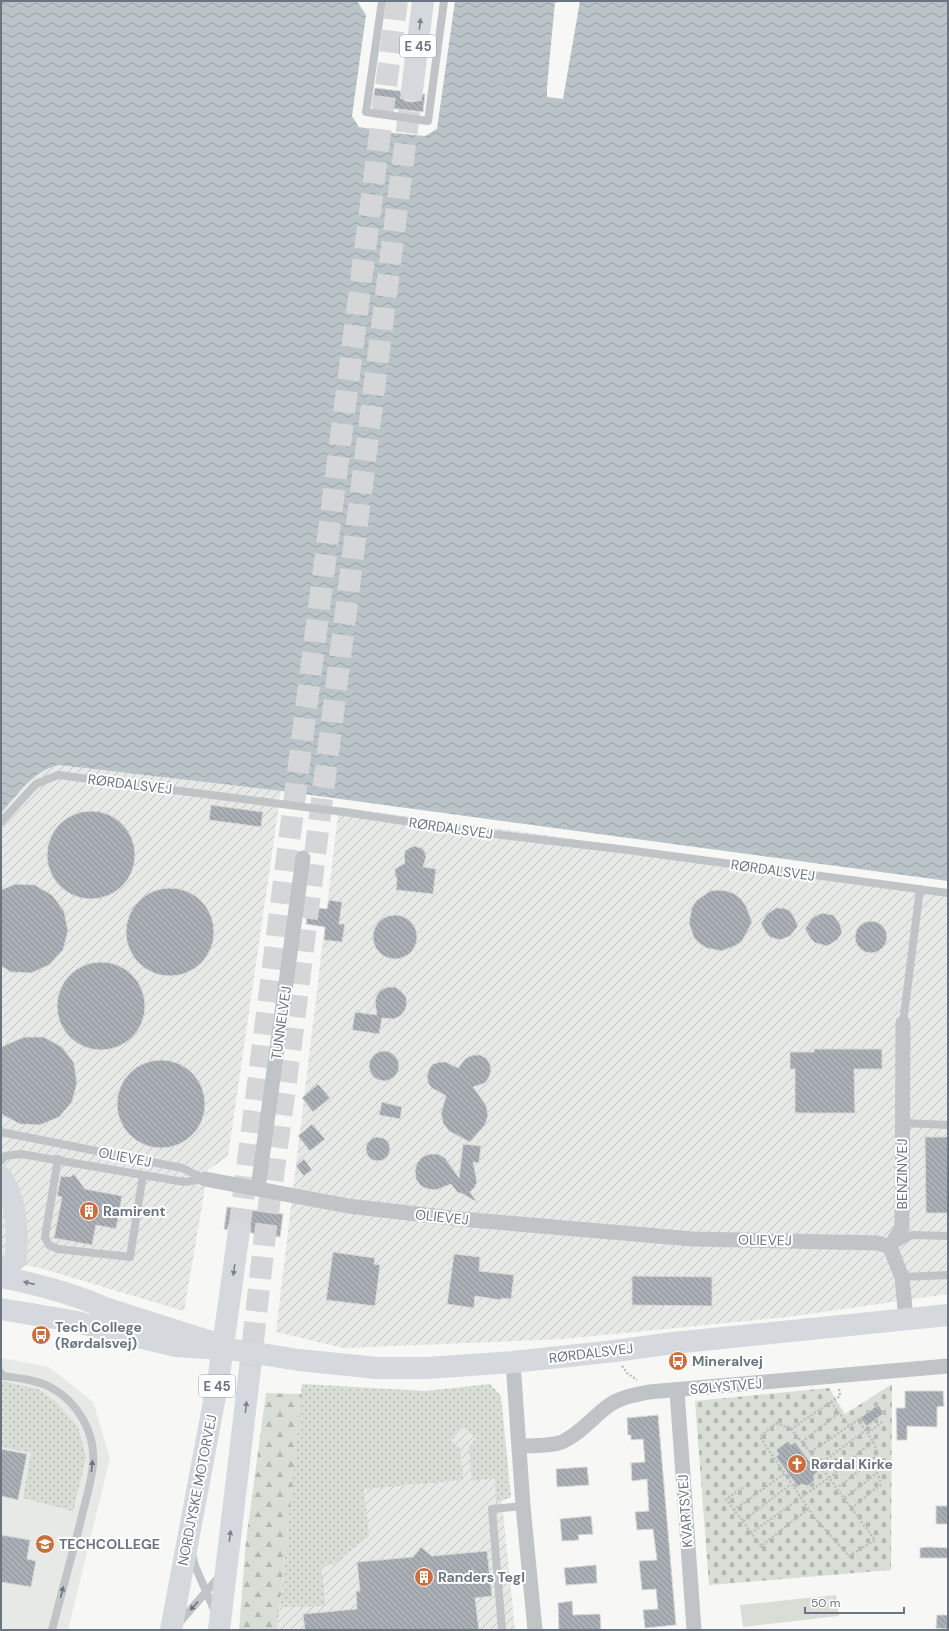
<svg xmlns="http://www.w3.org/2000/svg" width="949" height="1631" font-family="'DM Sans',sans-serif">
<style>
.built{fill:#e7e9e7}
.industrial{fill:url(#industrial-furrows)}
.grass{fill:url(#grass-dots)}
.forest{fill:url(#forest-firs)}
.cemetery{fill:url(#cemetery-stones)}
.garden{fill:#d8ddd6}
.water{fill:url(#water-waves)}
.building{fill:url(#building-back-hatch);stroke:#d8d9d7}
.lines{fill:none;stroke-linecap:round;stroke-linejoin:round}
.highway-tunnel{stroke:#d4d6d8;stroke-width:22;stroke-dasharray:22 11;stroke-linecap:butt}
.path{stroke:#bbbdbf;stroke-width:2.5;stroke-dasharray:2 2;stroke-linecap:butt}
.lane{stroke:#c1c4c7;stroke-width:8}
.street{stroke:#c1c4c7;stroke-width:15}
.secondary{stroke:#d5d8dc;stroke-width:22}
.highway{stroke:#d5d8dc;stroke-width:22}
.oneway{fill:#7a848f}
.oneway2{fill:#6a7581}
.labels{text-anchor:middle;stroke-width:4;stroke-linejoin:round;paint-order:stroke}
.shield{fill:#fff;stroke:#979ea7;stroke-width:1}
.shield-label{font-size:13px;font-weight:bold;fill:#6a7581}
.street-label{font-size:14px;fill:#6a7581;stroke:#fff}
.poi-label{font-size:14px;font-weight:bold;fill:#6a7581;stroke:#fff;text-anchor:start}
</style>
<defs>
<pattern id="industrial-furrows" width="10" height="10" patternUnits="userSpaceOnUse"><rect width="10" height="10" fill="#e7e9e7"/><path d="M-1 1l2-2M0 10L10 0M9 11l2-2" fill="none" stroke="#bfc1c1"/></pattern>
<pattern id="grass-dots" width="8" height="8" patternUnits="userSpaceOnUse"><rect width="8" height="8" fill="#d8ddd6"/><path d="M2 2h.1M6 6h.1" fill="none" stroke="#b3b8b3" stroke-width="1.8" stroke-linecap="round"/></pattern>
<pattern id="forest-firs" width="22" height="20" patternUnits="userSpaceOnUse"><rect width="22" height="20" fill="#d8ddd6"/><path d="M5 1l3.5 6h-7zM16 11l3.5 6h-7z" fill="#b3b8b3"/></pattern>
<pattern id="cemetery-stones" width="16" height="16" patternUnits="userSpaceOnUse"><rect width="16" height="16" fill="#d8ddd6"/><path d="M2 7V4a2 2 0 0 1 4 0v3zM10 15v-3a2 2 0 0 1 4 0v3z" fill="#b3b8b3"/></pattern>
<pattern id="water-waves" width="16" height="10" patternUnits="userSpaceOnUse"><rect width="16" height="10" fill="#bac3c7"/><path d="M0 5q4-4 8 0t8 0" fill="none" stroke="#9ba3a7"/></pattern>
<pattern id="building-back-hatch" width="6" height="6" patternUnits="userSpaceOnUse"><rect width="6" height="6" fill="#a9afb4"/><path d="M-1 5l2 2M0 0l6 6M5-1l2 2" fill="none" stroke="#8e9398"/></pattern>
</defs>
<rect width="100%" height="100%" fill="#f7f7f5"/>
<path class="built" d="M1 1358 49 1367 93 1402 110 1458 68 1630H1Z"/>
<path class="industrial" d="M59 765 281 791 228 1156 208 1170 184 1311 40 1268 1 1261V813L36 775 49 767Z
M339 807 948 890V1294L788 1317 563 1339 344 1348 276 1332Z
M302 1394 485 1396 501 1492 515 1630H277Z"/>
<path class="grass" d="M1 1381 38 1389 56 1402 78 1427 86 1457 73 1511 23 1498 31 1453 1 1447Z
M302 1384 425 1391 490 1384 501 1396 511 1497 496 1503 495 1478 472 1481 469 1447 476 1438 463 1427 451 1441 460 1448 463 1480 364 1489 369 1536 333 1565 321 1566 326 1606 280 1607Z"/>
<path class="forest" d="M266 1393 302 1394 277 1630H239L246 1541Z"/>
<path class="cemetery" d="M892 1384 891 1570 709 1585 695 1401 829 1388 845 1414Z"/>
<path class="garden" d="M836 1595 839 1616 743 1627 740 1605Z"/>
<path class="water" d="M1 1H357L366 15 352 116 359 127 394 133 425 136 437 129 455 1H555L547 87V97L563 99 580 1H948V881L281 791 59 765C33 770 18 795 1 813Z"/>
<path class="building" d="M375 88 400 91 404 100 410 102 417 101 423 94H425L423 112 372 106Z
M211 805 263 812 261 827 209 820Z
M47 855a44 44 0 1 1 88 0a44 44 0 1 1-88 0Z
M413 846 422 848 425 852 426 857 423 867 436 869 433 894 396 890 397 878 395 875V869L405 863 404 856 405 851Z
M15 884 35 885 52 895 64 911 68 931 63 950 49 965 31 973 11 972 1 966V890Z
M126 932a44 44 0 1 1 88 0a44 44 0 1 1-88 0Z
M719 890 727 891 735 894 741 899 746 906 752 922 745 936 741 942 735 946 721 951 707 948 700 944 694 938 689 923 692 907 697 900 710 891Z
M329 900 342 902 339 924H345L342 942 324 940 325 927 306 924 308 907 327 909Z
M776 908H783L789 910 793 915 798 926 790 936 780 940 770 937 766 933 761 923 767 914Z
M822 913 833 915 840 924 842 933 837 940 827 946 815 943 811 939 805 929 812 918Z
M373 937a22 22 0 1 1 44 0a22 22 0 1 1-44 0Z
M855 937a16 16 0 1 1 32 0a16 16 0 1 1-32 0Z
M57 1006a44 44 0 1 1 88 0a44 44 0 1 1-88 0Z
M388 987H395L401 991 406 997 407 1004 405 1010 400 1016 394 1019 382 1018 379 1034 352 1030 355 1012 377 1015 375 1002 377 995 381 990Z
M24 1037H44L62 1047 74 1063 77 1083 72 1102 59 1117 40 1125 20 1124 3 1115 1 1112V1047Z
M814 1049H882V1069H854L855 1113H795V1069H790V1052H814Z
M369 1066a15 15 0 1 1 30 0a15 15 0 1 1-30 0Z
M473 1055H480L486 1058 490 1064 491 1071 489 1077 485 1083 473 1087 486 1105 488 1115 485 1125 470 1142 449 1131 443 1123 441 1113 446 1096 432 1088 428 1083 427 1076 429 1069 433 1064 440 1062H446L458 1068 466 1058Z
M117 1104a44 44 0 1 1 88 0a44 44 0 1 1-88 0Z
M318 1084 330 1098 313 1112 302 1098Z
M382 1102 402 1107 400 1119 379 1115Z
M312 1124 325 1139 310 1151 298 1136Z
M366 1149a12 12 0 1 1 24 0a12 12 0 1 1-24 0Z
M925 1137H948V1213H926Z
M463 1144 481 1146 479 1163 473 1162 477 1182 475 1187 470 1192 477 1202 461 1193H458L451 1184 436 1190 428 1189 421 1186 416 1179 415 1171 417 1163 422 1157 430 1154H438L445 1158 459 1178Z
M304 1159 312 1170 304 1176 296 1166Z
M74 1174 85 1189 122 1196 116 1229 96 1225 92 1245 54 1238 62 1197 57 1196 61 1176 70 1177Z
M227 1207 283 1214 280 1237 251 1233 250 1226 246 1221 241 1219 234 1220 229 1224 227 1230 224 1229Z
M333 1252 375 1258 374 1264 380 1265 375 1306 326 1300Z
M454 1254 480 1257 479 1271 514 1275 511 1299 501 1298V1300L475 1296 474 1308 447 1304Z
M632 1276 712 1277V1306L632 1305Z
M905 1391H943L944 1406 937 1407V1427L907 1426V1440H897L896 1408H905Z
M878 1405 884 1413 867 1426 860 1418Z
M658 1415 676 1625 645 1628 643 1610 658 1609 656 1589 642 1590 639 1561 657 1560 653 1529 637 1530 635 1512 649 1511 647 1479 632 1481 631 1463 645 1462 643 1439 631 1440V1435H628L627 1418Z
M788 1441 791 1445 795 1442 818 1472 814 1475V1481L808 1486 801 1484 798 1487 776 1457 779 1454 776 1450Z
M1 1449 27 1454 18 1500 1 1496Z
M587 1467 589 1485 557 1487 556 1469Z
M936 1506H948V1524H936Z
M591 1516 593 1534 578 1535 579 1540 562 1541 560 1519Z
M1 1535 30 1540 27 1559 36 1561 31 1587 1 1582Z
M421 1547 432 1556 487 1551 492 1596 475 1598 479 1630H305L303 1614 357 1609 356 1591H360L357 1562 413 1557Z
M927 1547 948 1548V1558H920V1548Z
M596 1565 597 1583 566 1585 564 1568Z
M572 1601 573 1615 600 1614 601 1630H559L558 1603Z
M937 1615H948V1629L936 1628Z"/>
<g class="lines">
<path class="highway-tunnel" d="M239 1231 397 1
M249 1377 265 1235 291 1044 412 90"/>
<path class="path" d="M555 2 557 1
M490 82 510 83 508 1
M622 1366 627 1373 637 1380
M831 1402 849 1426 858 1420 873 1441 877 1451 873 1460 838 1487
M776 1423 791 1429 807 1448 875 1540 849 1556 814 1517 760 1437Z
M791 1429 840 1396 839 1389
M868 1433 883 1421
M802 1442 839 1413
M811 1452 849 1426
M820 1464 866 1430
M784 1474 734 1510 743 1521 791 1484
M845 1498 877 1473 880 1479V1485L853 1507
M808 1509 761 1546 751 1533 830 1477 873 1441
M734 1510 726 1499 744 1487
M743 1521 751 1533
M761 1546 764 1551"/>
<path class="lane" d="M382 1 366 112 428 121 444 1
M1 822 36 784 58 775 351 813 469 831 627 850 948 893
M903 1023 920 889
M903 1123 948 1125
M1 1132 182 1168 205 1179
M58 1159 45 1237 49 1245 58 1249 130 1257 143 1175
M1 1161 5 1156 21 1154 184 1182 205 1179
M894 1245 912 1235 948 1236
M902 1277 948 1275
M1 1373 3 1376C19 1378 36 1380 50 1387 78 1402 96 1433 93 1465 91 1485 84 1505 80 1524 71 1559 61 1595 52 1630
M192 1554 195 1566 215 1612
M178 1624 219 1577
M502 1630 492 1509 523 1506"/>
<path class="street" d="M903 1023 902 1227 890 1247 902 1277 906 1320
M205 1179 348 1206 460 1219 693 1239 878 1243 890 1247
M258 1188 303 858
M513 1362 523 1506 535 1630
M677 1391 694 1630
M519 1446C533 1445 549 1447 562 1442 580 1434 593 1417 608 1406 620 1397 635 1395 649 1392L948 1366"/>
<path class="secondary" d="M1 1177C17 1200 18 1232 16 1259L1 1273
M1 1277C36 1284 72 1293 105 1308L208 1341
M1 1309 72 1321 176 1346 235 1350 299 1360 377 1368H427L513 1362 615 1351 673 1343 948 1315"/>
<path class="highway" d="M412 90 423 1
M171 1630 219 1375 239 1231
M219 1630 249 1377"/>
</g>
<defs><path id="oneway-solid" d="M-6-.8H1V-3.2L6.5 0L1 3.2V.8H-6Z"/></defs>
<g class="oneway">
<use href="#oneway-solid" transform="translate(420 24) rotate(-83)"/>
<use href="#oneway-solid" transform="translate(234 1270) rotate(98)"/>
<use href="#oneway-solid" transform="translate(29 1283) rotate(-167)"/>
<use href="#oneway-solid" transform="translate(246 1407) rotate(-83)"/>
<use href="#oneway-solid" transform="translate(230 1536) rotate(-83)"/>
</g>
<g class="oneway2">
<use href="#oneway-solid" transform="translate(92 1466) rotate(-84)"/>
<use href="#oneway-solid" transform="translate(62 1592) rotate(-76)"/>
<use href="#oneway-solid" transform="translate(194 1606) rotate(132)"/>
</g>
<defs>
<g id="building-disc" transform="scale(1)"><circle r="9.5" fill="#cc6d3f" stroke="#fff"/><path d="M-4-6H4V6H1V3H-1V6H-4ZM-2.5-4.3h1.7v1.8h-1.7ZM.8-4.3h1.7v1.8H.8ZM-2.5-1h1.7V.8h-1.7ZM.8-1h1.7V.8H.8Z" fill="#fff"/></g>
<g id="bus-disc" transform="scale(1)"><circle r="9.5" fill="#cc6d3f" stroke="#fff"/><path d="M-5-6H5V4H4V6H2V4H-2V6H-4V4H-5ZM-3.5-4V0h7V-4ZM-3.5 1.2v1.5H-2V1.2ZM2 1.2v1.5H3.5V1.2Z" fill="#fff"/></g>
<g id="church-disc" transform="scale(1)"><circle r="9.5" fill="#cc6d3f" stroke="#fff"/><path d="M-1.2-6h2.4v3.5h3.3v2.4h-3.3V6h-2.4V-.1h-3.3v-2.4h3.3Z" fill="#fff"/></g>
<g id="university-disc" transform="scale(1)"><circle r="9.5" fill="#cc6d3f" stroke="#fff"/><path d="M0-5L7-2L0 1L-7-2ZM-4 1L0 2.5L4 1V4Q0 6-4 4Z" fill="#fff"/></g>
</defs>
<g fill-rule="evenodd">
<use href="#building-disc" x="89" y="1211"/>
<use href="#bus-disc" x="41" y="1335"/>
<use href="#bus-disc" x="678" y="1361"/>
<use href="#church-disc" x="797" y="1464"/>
<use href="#university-disc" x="45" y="1544"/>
<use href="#building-disc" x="424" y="1577"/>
</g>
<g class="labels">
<g class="shield">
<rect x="400" y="35" width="36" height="22" rx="3"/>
<rect x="199" y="1375" width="36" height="22" rx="3"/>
</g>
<g class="shield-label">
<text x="418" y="51">E 45</text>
<text x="217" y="1391">E 45</text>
</g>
<g class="street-label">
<text transform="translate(130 784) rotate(7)" y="5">RØRDALSVEJ</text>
<text transform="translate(451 828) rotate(8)" y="5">RØRDALSVEJ</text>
<text transform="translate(773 870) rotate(8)" y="5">RØRDALSVEJ</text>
<text transform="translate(281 1023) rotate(-82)" y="5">TUNNELVEJ</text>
<text transform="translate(125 1157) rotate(11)" y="5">OLIEVEJ</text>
<text transform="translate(902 1174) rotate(-90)" y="5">BENZINVEJ</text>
<text transform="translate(442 1217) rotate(6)" y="5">OLIEVEJ</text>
<text transform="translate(765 1240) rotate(1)" y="5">OLIEVEJ</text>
<text transform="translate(591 1353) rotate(-7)" y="5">RØRDALSVEJ</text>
<text transform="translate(726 1386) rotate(-5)" y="5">SØLYSTVEJ</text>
<text transform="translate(197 1490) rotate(-79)" y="5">NORDJYSKE MOTORVEJ</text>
<text transform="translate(685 1511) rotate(-94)" y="5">KVARTSVEJ</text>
</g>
<g class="poi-label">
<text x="103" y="1216">Ramirent</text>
<text x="55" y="1332">Tech College<tspan x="55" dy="16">(Rørdalsvej)</tspan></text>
<text x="692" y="1366">Mineralvej</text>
<text x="811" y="1469">Rørdal Kirke</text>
<text x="59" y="1549">TECHCOLLEGE</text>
<text x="438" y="1582">Randers Tegl</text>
</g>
</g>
<rect width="949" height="1631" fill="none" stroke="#6a7581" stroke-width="4"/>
<path d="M805 1607v6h99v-6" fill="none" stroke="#6a7581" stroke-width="2"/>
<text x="811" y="1607" font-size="12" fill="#6a7581" stroke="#ffffff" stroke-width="3" paint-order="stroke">50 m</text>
</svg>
